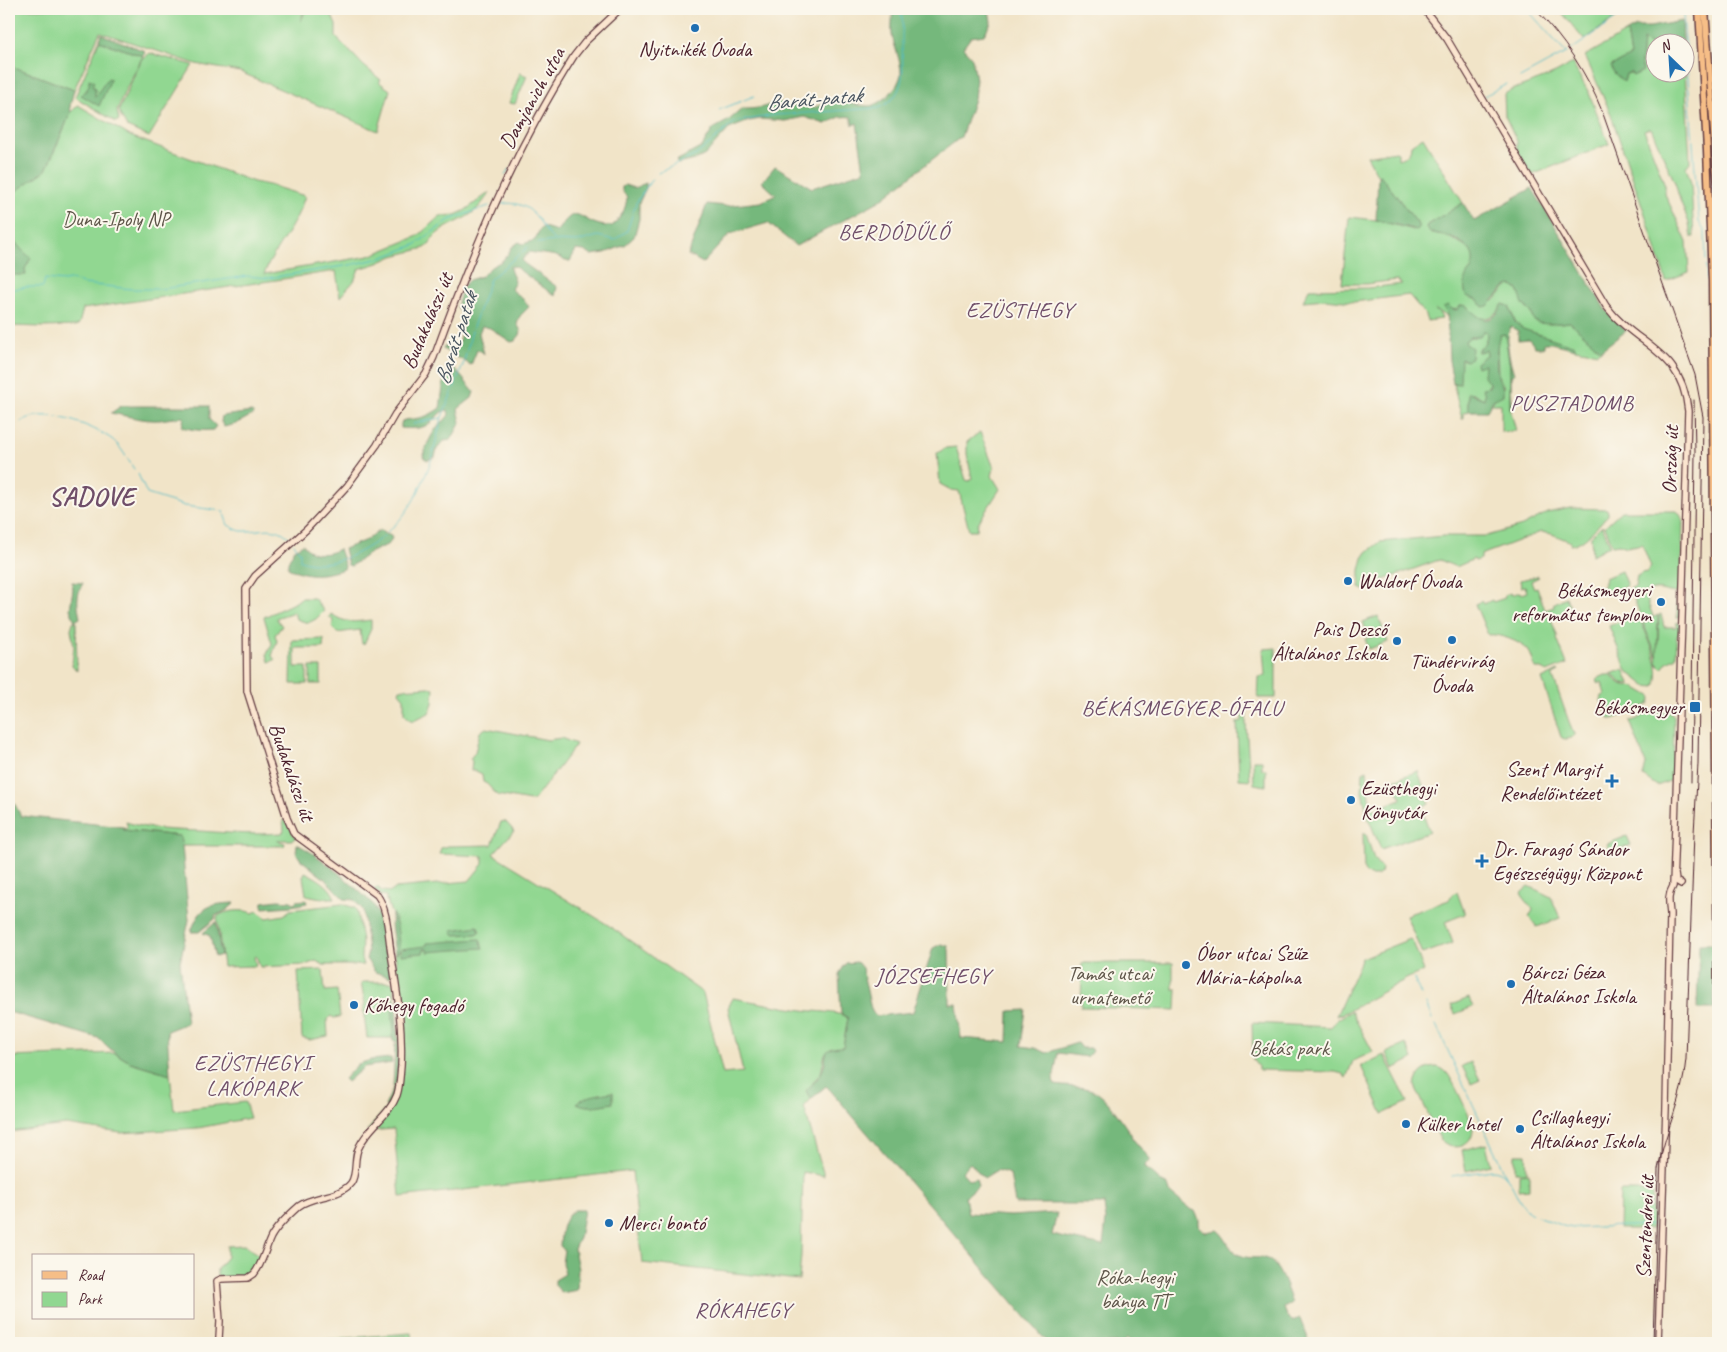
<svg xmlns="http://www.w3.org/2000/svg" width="1727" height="1352" font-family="Caveat,sans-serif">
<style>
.green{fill:#91d791;stroke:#6e7b5e}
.forest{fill:#74b87b;stroke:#5f6c53;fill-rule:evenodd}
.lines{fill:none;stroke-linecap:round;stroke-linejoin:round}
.stream{stroke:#4dbbc6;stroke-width:1}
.secondary-casing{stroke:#633d43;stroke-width:8}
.primary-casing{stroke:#633d43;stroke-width:9}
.secondary{stroke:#fbe5cf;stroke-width:5.5}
.primary{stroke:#f6be87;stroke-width:6}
.tram{stroke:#4a1f2b;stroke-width:1}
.poi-dot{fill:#1f6fb2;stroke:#fbf7ec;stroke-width:2}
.labels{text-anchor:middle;stroke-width:4;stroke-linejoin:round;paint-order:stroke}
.poi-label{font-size:21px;fill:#4a1f2b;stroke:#fbf7ec;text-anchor:start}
.street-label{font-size:21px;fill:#4a1f2b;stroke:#fbf7ec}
.park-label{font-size:21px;fill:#5f564a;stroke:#fbf7ec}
.water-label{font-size:22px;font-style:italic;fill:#4b5661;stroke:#fbf7ec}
.neighbourhood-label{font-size:22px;letter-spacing:1px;fill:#6f4e69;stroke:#fbf7ec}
.district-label{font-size:26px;font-weight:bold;letter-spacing:1px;fill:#6f4e69;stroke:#fbf7ec}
</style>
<rect width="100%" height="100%" fill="#fbf7ec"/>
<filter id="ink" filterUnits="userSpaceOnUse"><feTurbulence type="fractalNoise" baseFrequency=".02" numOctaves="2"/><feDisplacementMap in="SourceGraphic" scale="10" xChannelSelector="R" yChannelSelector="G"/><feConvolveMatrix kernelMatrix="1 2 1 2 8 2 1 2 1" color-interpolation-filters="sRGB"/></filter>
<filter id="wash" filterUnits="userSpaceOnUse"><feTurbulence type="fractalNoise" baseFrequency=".0096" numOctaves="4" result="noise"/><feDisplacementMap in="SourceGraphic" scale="20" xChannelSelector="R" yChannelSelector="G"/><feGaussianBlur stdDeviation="1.12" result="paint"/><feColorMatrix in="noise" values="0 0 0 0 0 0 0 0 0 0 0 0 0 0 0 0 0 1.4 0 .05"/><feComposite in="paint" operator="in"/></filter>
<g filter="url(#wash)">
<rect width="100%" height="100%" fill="#f1e4c8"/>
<path class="green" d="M9 9H304L301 21 306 9H329L336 25V37L364 66 381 80 379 82 390 90 378 131 240 72 196 64 100 32 74 90 9 65Z
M1559 9H1634L1625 11 1584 40Z
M1627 32 1631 56 1611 67 1624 81 1626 74 1643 70 1641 63 1643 39 1654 47V72H1684L1685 70 1690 162 1686 167 1691 183 1694 237H1691L1689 223 1680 200 1675 183 1651 128 1644 130 1665 185V194L1687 242 1689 272 1666 281 1647 220 1610 112 1585 56Z
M99 41 143 56 142 58H145L149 53 193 65 149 137 127 127C124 120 120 118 119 110L142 58 124 93 117 111 119 120 116 122 75 97Z
M1572 63 1589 93 1609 144 1532 175 1517 151V141L1505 116 1504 94C1526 82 1551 79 1572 63Z
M9 71 19 188 46 170 71 112 78 105 130 136 254 182 269 185 305 196C296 227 275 247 264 274L369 256 418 236 440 216 455 215 464 211 490 192C484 201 478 210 468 216 456 224 434 230 430 244L425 248 393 256 378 263 359 269 354 281 340 297 336 271 83 309 79 324 76 326 43 327 9 326Z
M520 73 527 76 515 104 509 103Z
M1423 137 1463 203 1427 225 1426 228 1429 232C1445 235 1491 249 1468 273L1471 297 1478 300 1494 301 1506 287 1511 285 1518 290 1526 308 1550 324 1570 322 1601 350 1598 353 1575 349 1574 346C1559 342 1530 335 1518 326 1511 319 1514 306 1503 304 1497 314 1490 320 1478 318L1468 307C1461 309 1453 309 1447 312V316L1435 310 1440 314 1442 319 1427 321 1424 313 1409 295 1354 302 1325 299 1303 301 1309 289 1368 288 1402 284 1397 280 1366 284H1342L1349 217 1376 220 1414 230 1417 223 1381 176H1378L1367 156 1396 151 1398 152V159C1405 157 1411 154 1411 145Z
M1483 331H1487C1487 340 1486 345 1478 349V352L1487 350V354L1480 360 1485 363 1486 378 1489 383 1484 399 1473 393 1468 392V411L1463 413V419H1462L1453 383 1458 384C1462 376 1459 368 1461 358L1465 361V341L1470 337H1475Z
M1506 334 1510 367V408L1516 431 1501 432V404H1491L1504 387 1498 375 1497 341 1500 335Z
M980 432 994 468 992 476 1000 489 978 523 977 530H969L959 491 951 490 940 484 937 453 946 448 956 447 966 480 969 481 972 479 967 454V442Z
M1570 508 1607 509 1608 512V515C1598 525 1584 544 1570 545L1571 542 1552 534 1541 532 1481 555V559L1475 561 1474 559 1456 567 1440 560 1436 561 1372 584 1373 587 1364 590 1360 588V570L1363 558 1367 552 1380 542 1443 536H1487L1522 526 1547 513Z
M1621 511H1677L1683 519 1680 618H1677V593C1661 592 1661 586 1644 593L1653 616 1647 619 1640 615 1630 588 1635 587 1637 576 1641 574V573L1647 572 1651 567 1642 544 1627 547 1619 544 1612 545 1605 526Z
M1602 525 1610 545 1592 555 1591 536Z
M1621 571 1627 586 1610 592 1602 590 1605 578Z
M1538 576 1539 577 1531 581 1534 588 1537 587 1545 610 1554 607 1553 604 1566 597 1572 611V613L1557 616 1556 614 1550 616 1558 638 1557 639 1567 664 1547 672 1541 669H1536C1533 663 1532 655 1528 650 1521 642 1498 633 1488 635L1475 604 1482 601 1484 604 1492 600 1493 602 1505 598 1504 596 1510 593 1511 595 1520 592 1521 594 1527 592 1525 586 1521 587 1520 580Z
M301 598H314L324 611 316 619 308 623 296 619 294 612 276 618 282 626 275 635 277 641 272 656 275 660 269 662 267 654 272 644 264 617 296 602Z
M331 614C347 624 353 622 371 620V629L364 644H362L360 630 337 633 332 628 333 620 329 617Z
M1638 614C1646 635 1664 665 1655 687L1646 686 1627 671 1609 626Z
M1661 614 1664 627H1676L1677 622 1680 624V631L1677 636 1676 657 1667 662 1662 669 1658 665 1657 662 1659 615Z
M1658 615 1657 657 1643 623Z
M1378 616 1383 629 1368 635 1363 622Z
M76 621 77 671 72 665 74 646 71 629 73 622Z
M1384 632 1388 642 1369 649 1365 639Z
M324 639 323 648H295V667H307V684H291L292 640Z
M1276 648V698H1258L1259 677 1265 676 1263 649Z
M310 667H321V684H310Z
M1624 669 1630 683V684L1622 683 1611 674Z
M1558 671 1559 672 1553 675V677L1573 733H1575V735C1572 738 1565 741 1561 737L1542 679Z
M1605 675H1610L1621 684 1635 687 1652 697 1649 705H1646L1642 708 1640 707 1639 709C1626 709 1620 720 1609 719L1607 711 1605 710 1601 701 1602 696 1605 695 1602 682 1598 684 1597 679Z
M429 687 434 688 433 703 429 713 412 721 404 714V698L399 692 400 689Z
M1668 709 1674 716 1673 777 1672 780 1657 786 1643 776 1646 764 1630 721C1642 720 1645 709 1658 713L1659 711 1662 712 1663 710 1666 712Z
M1242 710H1247L1246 724 1250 780 1239 779 1237 722 1242 721Z
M486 728 548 740 561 738 576 744 575 746 534 800 530 801 497 795 487 784 483 782 482 774 476 771H471L472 761 470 759 475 752 480 732Z
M1253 760H1262V769H1266V786L1254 784Z
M1367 770 1369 798 1374 810 1401 799 1394 780 1418 771 1429 803 1421 808 1430 832 1381 849 1369 820 1362 792 1363 772Z
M283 820H285L296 838 291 840H278V841L285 843 284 846H182L179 836 123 830V827L128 828 126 822C149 830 175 830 200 831 227 833 255 835 282 833L284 831Z
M505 821 514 831 493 854 608 925 703 993 723 1074 743 1072 728 1008 733 998C757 1002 780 1007 803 1010 816 1012 838 1011 848 1018L843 1047 825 1054 821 1073 814 1081 808 1095 811 1099 804 1107 824 1176 803 1172 801 1255 799 1280 642 1263 632 1171 400 1197 394 1129 367 1131 392 1101 396 1081 397 1040 404 1033 395 954 399 952 395 919 390 910 387 900 386 901V896L380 895 374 890 377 887 382 891 391 892 396 888 469 881 483 864V856L439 854 441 848 448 846 492 845 501 822Z
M1363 834H1366L1374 859 1382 869 1381 873 1377 876H1369L1364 871Z
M1627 836 1631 845 1611 853 1607 844Z
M305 872C317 878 330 885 335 898H321L306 895 303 877Z
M1529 886 1551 897 1560 918 1537 927 1529 917 1533 910C1530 904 1523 898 1521 893Z
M1457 892 1465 914 1445 922 1453 943 1422 954 1406 915 1449 900 1452 894Z
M342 904 355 908 357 912 362 940 361 958 363 965H323L316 961 305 965 260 967 256 956 254 957 256 966 223 967 217 917C224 910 245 909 253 913L257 911 267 918 284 915 290 910Z
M1410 939 1413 942 1424 971 1408 978 1346 1012 1336 1016 1362 958Z
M1082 963H1173V989H1177L1176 1010 1081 1007Z
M323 970 325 991 337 990 340 1017 334 1018 331 1016 327 1020 328 1036 310 1040 302 1038 298 971Z
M363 982H391L394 985 395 1038H367L363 1007 365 1004 361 983Z
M1469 998 1473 1007 1455 1014 1451 1005Z
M1351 1011 1373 1052 1353 1061 1346 1078 1343 1074 1335 1072 1260 1070 1253 1060 1252 1023 1331 1027 1338 1019Z
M1406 1044 1413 1059 1393 1069 1386 1053Z
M115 1053 130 1062 170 1074 174 1110 245 1102 250 1118 198 1128 121 1133 66 1125 9 1132V1057Z
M1384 1055 1408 1102 1383 1114 1361 1066Z
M1471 1062 1480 1080 1471 1084 1462 1066Z
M1437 1067C1441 1068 1445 1070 1447 1073 1452 1078 1474 1124 1473 1129 1473 1149 1451 1152 1440 1139L1415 1086C1417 1074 1424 1067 1437 1067Z
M1486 1144 1491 1165 1466 1171 1462 1150Z
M1526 1154 1527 1172H1515V1154Z
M1529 1173V1189L1519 1190V1174Z
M1620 1191H1652V1229H1619Z
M244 1245 260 1256C258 1262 256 1270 250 1274 244 1277 223 1278 217 1276V1269L227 1257V1246Z
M410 1333 412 1334 413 1339 407 1343 406 1336 383 1339V1343H291V1342Z"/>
<path class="forest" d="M892 9H989L991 22 984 35 971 37 963 48 972 58 976 79 974 99 961 137 879 201 796 246 768 223 730 234 703 263 688 255 707 204 725 206 761 202 776 195 762 182 775 166 812 188 864 171 857 123 853 125 851 117C848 116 843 117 840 117L825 124 804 117 785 121 760 119 749 121 729 129 705 155 695 160 678 164 676 161 702 147 713 129 729 120 742 109C754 109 766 108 777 101L789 106 805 105 813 108C820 106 828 100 835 100 846 101 857 106 868 106 882 106 900 86 901 73 901 61 894 46 892 35 891 27 893 18 892 9Z
M1682 21 1683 42H1654V47L1643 40 1641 63 1643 71 1633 76 1631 72 1626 74 1624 82 1614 73 1611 66 1631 56 1627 32 1636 27H1650Z
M101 34 145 51 143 56 99 41Z
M9 65 74 90 70 106 71 112 46 170 15 192 9 194Z
M108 78 111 79 99 106 81 95 86 91 89 85V79L94 81 92 87H95V97Z
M1380 175 1417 223 1419 228 1417 230 1376 220 1378 176Z
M646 183V188L639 203V219L634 237 625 245 605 253 591 255 584 251 576 250 570 261H565C557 253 541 255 530 252L524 257 522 261 525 264 557 287 555 296 514 266 510 267C510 273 514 276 515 282L511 289 524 300 529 307 520 316 517 324 521 331 520 335 515 341 511 342 490 328 482 326 479 333 484 354 481 351 477 350 471 365 443 349 444 346 453 349 459 342 464 317 457 307 463 286 469 280 482 276 491 267 502 261 508 254 512 247 519 242 523 244 535 240 540 229 544 227 557 231C578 202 577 219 600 225 604 226 608 226 612 226 621 218 626 209 627 197L622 191V187L625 185 634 188Z
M1532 188 1605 309 1626 331 1601 350 1570 322 1550 324 1538 323 1534 321 1531 312 1523 304 1518 290 1511 285 1505 287 1488 306 1483 307 1478 300 1466 296C1464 288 1463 280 1468 273 1471 269 1471 272 1472 267 1480 243 1445 235 1429 232L1426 228 1427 225 1463 203 1474 221Z
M9 230C14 242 21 250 31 258L25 269 26 275H9Z
M1503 304 1509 306 1515 322 1523 329 1575 346V349L1551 343H1544V347H1535L1529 339 1518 340V331L1511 327C1504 340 1510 360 1514 374L1511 376 1512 409 1510 408V367L1505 334 1500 335C1496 343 1496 367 1498 376 1501 385 1504 385 1503 395L1493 400 1487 411H1468V392L1484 399 1485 394 1482 388 1489 387V383L1484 376 1485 364 1477 367 1476 363 1487 354 1486 350 1478 352V349C1486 345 1487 340 1487 332L1483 331 1480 336 1470 337 1465 341 1466 344 1472 348 1471 358 1467 361 1461 358 1460 384 1453 383 1449 360 1447 312 1443 308 1447 305 1452 309 1457 310 1460 306 1465 305C1475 313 1486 329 1499 311 1500 309 1501 306 1503 304Z
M451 367 455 369 474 392 472 398 458 409 461 422 451 440 444 441 437 449 435 457 427 460 423 457C425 448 430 438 435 430 438 425 445 421 449 415L448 410C436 412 438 419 429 424 422 429 410 429 401 428V423L404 420C421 418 426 418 440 408L444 380Z
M121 406H209V419L216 426 213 430C202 431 192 430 182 427L184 417C176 417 168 419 160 420 144 421 127 416 111 413Z
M252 412 254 414 236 424 224 427 221 422 222 416Z
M380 530 385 534 390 535 392 538 389 544 369 553 351 566 348 565 344 549 366 540Z
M303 544C311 557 328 555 339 549L345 566 344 569C328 574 313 577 297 571 293 570 288 570 288 565 287 559 293 556 293 550Z
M72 582 83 583C76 595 77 604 80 618L75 621 70 609 73 589Z
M9 793 21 816 123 827V830L180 836 182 846 189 920 180 962 187 1023 167 1031 170 1074 130 1062 115 1053 98 1038 9 1012Z
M297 844C320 856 340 874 359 891 363 895 369 900 373 904 382 917 390 959 392 975L390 977 375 972 366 959 368 951 363 910 354 900 344 899 326 880 300 859 296 852Z
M278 900 291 901 294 903 296 901 306 900 307 903 292 906 262 908 263 902Z
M235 903 227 910 215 916V919L199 932H191C200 906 209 904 235 903Z
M392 913C398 924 399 939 399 952L395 954 391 924Z
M216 922 221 955 215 957 210 936 203 933Z
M478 926 480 932 477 934 454 935 452 930Z
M480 939 483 948 428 952 427 949H424L423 953 401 955V949L426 946 427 943Z
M941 944 948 946 949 950 950 1004H957L961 1038 1008 1042 1009 1011 1026 1010 1021 1046 1035 1048 1046 1053 1077 1043 1081 1048H1090L1092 1051 1087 1057 1058 1053 1053 1081 1055 1085C1066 1087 1078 1086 1089 1089 1106 1093 1121 1121 1131 1134L1132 1138 1151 1160 1146 1163 1145 1167 1160 1181 1168 1185 1170 1193C1177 1198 1188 1209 1195 1211L1199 1220V1227L1206 1232 1217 1230C1228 1238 1227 1249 1240 1255 1249 1260 1260 1256 1267 1259 1279 1263 1288 1292 1292 1303L1284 1308 1287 1316 1292 1321 1300 1318 1310 1343H1272V1339L1267 1343H1178L1171 1339 1168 1343H1134L1127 1339 1122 1343H1048L831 1091 826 1086 811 1099 806 1091C811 1085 818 1079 821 1073 830 1058 818 1047 843 1047L848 1018 841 1014 839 974 846 963 857 962 862 968 871 1009 873 1013 877 1016 913 1012 933 948ZM970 1163 984 1178 997 1170 1010 1174 1015 1204H1104L1106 1220 1103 1246 1052 1235 1057 1213 1010 1216 968 1213 965 1197 978 1186 976 1178 969 1180 962 1172Z
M1699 944H1715L1714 1009H1697Z
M394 997 396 1001 398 1042 393 1041 392 1035 394 1032 391 998Z
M395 1044H398C398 1066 400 1088 387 1107L385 1106 393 1088Z
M391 1058 392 1063 364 1067 347 1082 344 1079 358 1064 371 1060Z
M613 1092V1103C601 1105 588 1109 577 1103 587 1095 600 1094 613 1092Z
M574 1210H584L579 1238 574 1249 578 1269 577 1290 562 1293 555 1285V1280L565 1274 562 1263 564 1250 560 1246C561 1231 562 1219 574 1210Z"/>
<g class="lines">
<path class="stream" d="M1527 9 1563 50 1567 53
M1576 9C1599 16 1620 14 1643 9
M1431 12 1447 9
M1683 14 1699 222 1705 232 1706 260
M1571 50 1624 13
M1520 78 1566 53
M1484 96 1507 84
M719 110 754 96
M658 173 696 155 735 122 775 115 879 108C909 95 902 65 902 40 902 28 904 20 900 9
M505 175 509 169
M499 204C519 201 532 207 542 225 546 231 549 236 554 240
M538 243 555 241 577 242 598 236 614 240 627 231 636 203 652 179
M1706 266 1707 279
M71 280 83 284 105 286 131 289H161L248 276 268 278 350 265 381 258 415 245 449 220 489 206
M9 290 27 287H43L45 279 64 281 70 280
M21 422C42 405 94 426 113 440 121 447 128 460 134 469
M413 424 441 418
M9 428 15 425
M433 453 442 417 463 365 473 327 490 279 528 247
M138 474 147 494 185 506 223 511 228 525C232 527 238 531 242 531 261 532 277 522 292 541
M387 532C411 513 423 484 433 455
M294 544 300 552V560C330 570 360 554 384 536
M1414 979 1421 995
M1426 1004 1432 1019
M1436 1025 1483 1126
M1311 1053 1318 1055
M1483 1126 1507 1178
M1452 1176 1492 1170C1514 1170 1514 1205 1532 1214
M1537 1216 1563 1226 1573 1228
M1574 1228 1652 1225"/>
</g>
</g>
<g filter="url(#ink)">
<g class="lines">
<g class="secondary-casing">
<path id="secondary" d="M1424 9 1447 39 1606 306C1638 348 1682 349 1688 411L1682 618 1673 886C1667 896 1669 903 1670 914L1666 1108 1658 1343
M1675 874 1676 881 1681 884
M222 1343 219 1338 220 1321 217 1281 221 1279 248 1278 254 1274C263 1263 265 1249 271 1237 277 1226 290 1214 299 1206 314 1195 339 1198 351 1183 358 1173 353 1158 359 1147 368 1127 389 1116 397 1095 400 1086 400 1075 401 1066 403 1027 397 990 391 953 388 934 388 910 377 895L294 834 287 818 247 691 246 589 255 576 307 529 347 486 377 445 395 414 426 374 434 357C472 253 514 150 574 56L585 42 620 9"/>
</g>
<g class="primary-casing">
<path id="primary" d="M1699 9 1707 150 1712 281 1718 1017
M1705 9 1718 187
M1712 252 1718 263"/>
</g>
<use href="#secondary" class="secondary"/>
<use href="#primary" class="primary"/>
<path class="tram" d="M1535 9C1564 39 1587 73 1602 111L1695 375 1703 417 1698 764 1694 833 1686 1059C1683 1098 1665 1131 1658 1169L1653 1343
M1691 782 1695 451 1694 400"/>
</g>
</g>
<g class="poi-dot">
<circle cx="695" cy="28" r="5"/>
<circle cx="1348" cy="581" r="5"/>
<circle cx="1661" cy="602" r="5"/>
<circle cx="1452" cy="640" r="5"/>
<circle cx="1397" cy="641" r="5"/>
<rect x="1689" y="701" width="12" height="12" rx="2.5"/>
<path d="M1609.5 773.5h5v5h5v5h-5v5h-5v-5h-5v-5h5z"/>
<circle cx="1351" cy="800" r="5"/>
<path d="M1479.5 853.5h5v5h5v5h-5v5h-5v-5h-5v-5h5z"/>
<circle cx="1186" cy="965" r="5"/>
<circle cx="1511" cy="984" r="5"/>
<circle cx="354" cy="1005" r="5"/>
<circle cx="1406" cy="1124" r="5"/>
<circle cx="1520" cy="1129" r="5"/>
<circle cx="609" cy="1223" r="5"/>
</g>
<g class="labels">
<g class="poi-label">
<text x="695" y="56" text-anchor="middle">Nyitnikék Óvoda</text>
<text x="1358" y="588">Waldorf Óvoda</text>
<text x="1651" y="597" text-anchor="end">Békásmegyeri<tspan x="1651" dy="24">református templom</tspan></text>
<text x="1387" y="636" text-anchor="end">Pais Dezső<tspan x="1387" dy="24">Általános Iskola</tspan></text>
<text x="1452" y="668" text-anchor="middle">Tündérvirág<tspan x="1452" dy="24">Óvoda</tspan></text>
<text x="1684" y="714" text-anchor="end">Békásmegyer</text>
<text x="1601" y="776" text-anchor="end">Szent Margit<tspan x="1601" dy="24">Rendelőintézet</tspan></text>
<text x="1361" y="795">Ezüsthegyi<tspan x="1361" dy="24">Könyvtár</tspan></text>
<text x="1493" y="856">Dr. Faragó Sándor<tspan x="1493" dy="24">Egészségügyi Központ</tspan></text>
<text x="1196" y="960">Óbor utcai Szűz<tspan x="1196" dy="24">Mária-kápolna</tspan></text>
<text x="1521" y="979">Bárczi Géza<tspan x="1521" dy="24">Általános Iskola</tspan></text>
<text x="364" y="1012">Kőhegy fogadó</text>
<text x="1530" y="1124">Csillaghegyi<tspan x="1530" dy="24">Általános Iskola</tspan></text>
<text x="1416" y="1131">Külker hotel</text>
<text x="619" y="1230">Merci bontó</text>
</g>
<g class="street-label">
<text transform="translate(532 98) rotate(-61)" y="7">Damjanich utca</text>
<text transform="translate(427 321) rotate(-67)" y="7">Budakalászi út</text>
<text transform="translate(1670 460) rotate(-88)" y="7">Ország út</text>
<text transform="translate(292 772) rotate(71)" y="7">Budakalászi út</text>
<text transform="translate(1645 1227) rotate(-88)" y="7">Szentendrei út</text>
</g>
<g class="park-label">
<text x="116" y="226">Duna-Ipoly NP</text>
<text x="1110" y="980">Tamás utcai<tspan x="1110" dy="24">urnatemető</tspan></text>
<text x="1289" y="1055">Békás park</text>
<text x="1135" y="1284">Róka-hegyi<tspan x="1135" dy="24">bánya TT</tspan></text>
</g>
<g class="water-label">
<text transform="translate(814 98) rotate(-5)" y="8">Barát-patak</text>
<text transform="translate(455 338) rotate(-72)" y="8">Barát-patak</text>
</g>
<g class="neighbourhood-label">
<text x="894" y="239">BERDÓDŰLŐ</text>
<text x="1020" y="317">EZÜSTHEGY</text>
<text x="1572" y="410">PUSZTADOMB</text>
<text x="1182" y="715">BÉKÁSMEGYER-ÓFALU</text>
<text x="933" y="983">JÓZSEFHEGY</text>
<text x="253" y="1070">EZÜSTHEGYI<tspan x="253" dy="25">LAKÓPARK</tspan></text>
<text x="743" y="1317">RÓKAHEGY</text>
</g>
<g class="district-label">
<text x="92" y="505">SADOVE</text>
</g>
</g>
<rect width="1727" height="1352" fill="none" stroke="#fbf7ec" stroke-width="30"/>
<rect x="32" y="1254" width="162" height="65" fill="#fbf7ec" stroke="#b4a19f"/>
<rect x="42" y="1271" width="25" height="8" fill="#f6be87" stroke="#b4a19f"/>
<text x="78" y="1280" font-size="15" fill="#4a1f2b">Road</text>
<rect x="42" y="1292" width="25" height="15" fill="#91d791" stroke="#b4a19f"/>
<text x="78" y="1304" font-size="15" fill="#4a1f2b">Park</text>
<g transform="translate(1670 58) rotate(335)"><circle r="24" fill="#fbf7ec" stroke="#b4a19f"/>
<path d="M0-4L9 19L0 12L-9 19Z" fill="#1f6fb2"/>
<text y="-8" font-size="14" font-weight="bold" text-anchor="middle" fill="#4a1f2b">N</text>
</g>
</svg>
